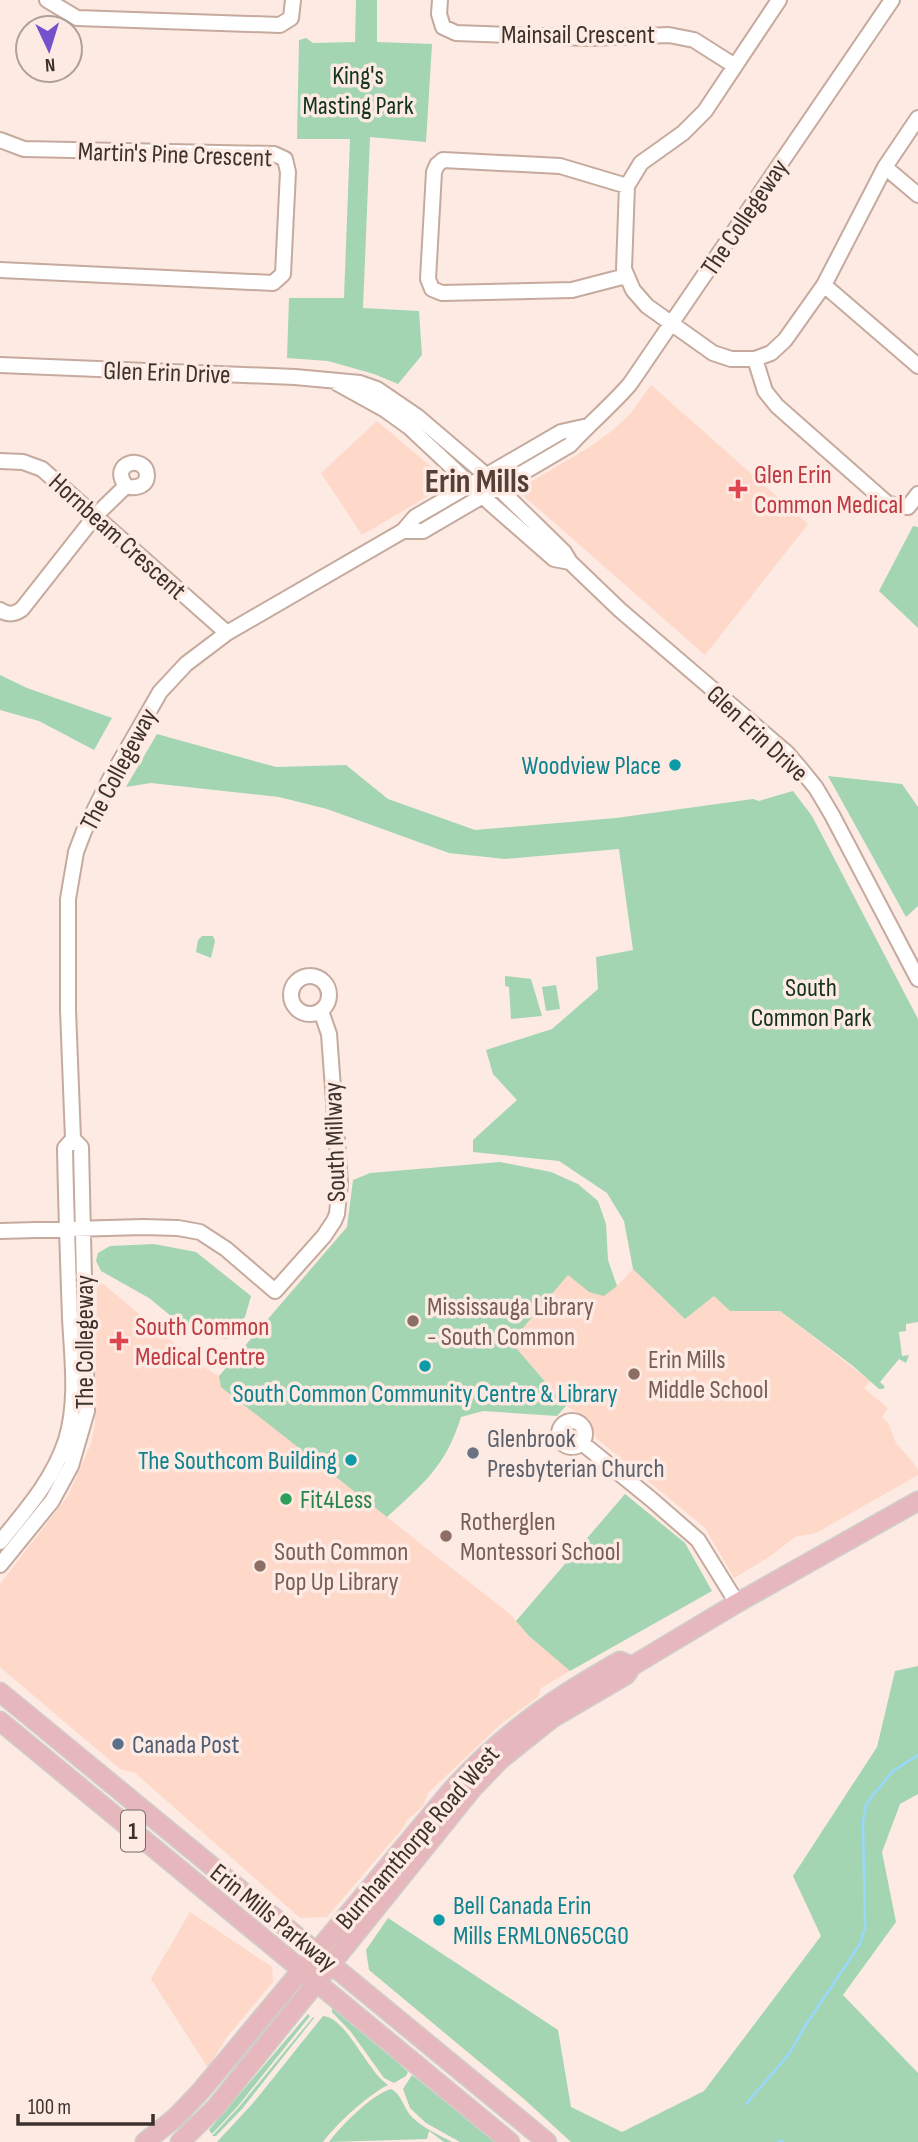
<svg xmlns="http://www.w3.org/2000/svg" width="918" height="2142" font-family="'Sofia Sans Condensed',sans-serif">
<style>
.built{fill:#fed8c9}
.green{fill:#a3d5b2}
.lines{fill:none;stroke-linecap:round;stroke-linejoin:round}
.stream{stroke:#98d7fe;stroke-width:2.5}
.minor-casing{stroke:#c6aa9e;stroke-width:18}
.major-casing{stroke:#d0cecc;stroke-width:21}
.minor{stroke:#fff;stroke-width:14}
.major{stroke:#e6b8be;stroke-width:18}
.health-dot{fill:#e0444e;stroke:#fceae3;stroke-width:2.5}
.culture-dot{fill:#0f9aa8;stroke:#fceae3;stroke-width:2.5}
.education-dot{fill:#8d6e63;stroke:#fceae3;stroke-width:2.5}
.worship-dot{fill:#6b7280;stroke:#fceae3;stroke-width:2.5}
.leisure-dot{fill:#2e9e5b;stroke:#fceae3;stroke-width:2.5}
.service-dot{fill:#5c6f8a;stroke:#fceae3;stroke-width:2.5}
.labels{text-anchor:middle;stroke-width:7;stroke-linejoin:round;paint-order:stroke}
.shield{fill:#fceae3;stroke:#766863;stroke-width:2}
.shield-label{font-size:24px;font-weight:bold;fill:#3c312c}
.street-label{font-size:26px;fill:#3c312c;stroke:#fceae3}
.park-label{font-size:26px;fill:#12331e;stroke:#fceae3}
.health-label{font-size:26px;fill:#be3a42;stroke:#fceae3;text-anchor:start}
.culture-label{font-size:26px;fill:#0d838f;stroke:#fceae3;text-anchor:end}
.education-label{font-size:26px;fill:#785e54;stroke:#fceae3;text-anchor:start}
.worship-label{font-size:26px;fill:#5b616d;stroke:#fceae3;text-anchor:start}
.leisure-label{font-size:26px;fill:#27864d;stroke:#fceae3;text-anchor:start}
.service-label{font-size:26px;fill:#4e5e75;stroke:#fceae3;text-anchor:start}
.district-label{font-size:33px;font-weight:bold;fill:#563f35;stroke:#fceae3}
</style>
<rect width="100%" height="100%" fill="#fceae3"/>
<path class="built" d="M651 385 808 524 705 655 517 490 588 448 612 431 631 413Z
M377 421 447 480V485L362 535 321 473Z
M633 1269 685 1319 714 1296 730 1311H780L870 1381 864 1388 888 1408 882 1417 888 1423 896 1443 911 1460 918 1470V1475L816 1533 795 1537 769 1557 734 1578 705 1528 596 1438 589 1419 566 1406 511 1342 568 1275 589 1292 617 1286Z
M97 1279 202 1366 219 1376 222 1387 511 1615 529 1636 570 1671 541 1688 538 1697 501 1724 428 1793 423 1806 407 1820 403 1828 327 1917 300 1918 135 1773 120 1769 0 1667V1584L68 1496 91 1444 95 1423Z
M190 1912 272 1967 273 1982 227 2037 208 2068 151 1979Z"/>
<path class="green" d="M356 0H377V42L432 44 426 142 370 137 363 308 419 311 422 355 398 384 374 374 328 361 287 358 289 298H344L350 139H297L299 40 306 38 313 43 355 42Z
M913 526 918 527V628L879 591Z
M0 675 27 688 112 718 94 750 39 721 0 710Z
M157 734 276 767 346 765 388 799 475 830 616 818 753 799 759 801 793 791 812 816 918 1019V1322L906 1324V1331L899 1332 902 1356 909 1355 906 1363 899 1359 880 1382 885 1387 883 1389H879L853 1366 780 1311H730L714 1296 685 1319 633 1269 624 1221 607 1193 559 1161 473 1152V1140L517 1100 493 1074 486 1050 552 1029 598 989 596 957 633 950 619 849 505 859 449 853 327 809 279 797 151 783 126 787Z
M828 776 902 784 918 807V906L906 917Z
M202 936H213L215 941 211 958 196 952 198 940Z
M505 976 531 979 542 1016 511 1019 509 987 505 986Z
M556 985 560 1009 546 1011 542 987Z
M500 1162 551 1172 578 1184 598 1201 606 1224 608 1260 617 1286 604 1296 589 1292 568 1275 511 1342 566 1406 557 1416 483 1411 461 1417C446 1466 423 1484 387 1517L221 1387 219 1376 347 1227 353 1180 370 1173Z
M154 1244 196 1252 251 1296 245 1317 227 1339 194 1335 149 1298 101 1271 96 1261 98 1253 110 1246Z
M625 1494 685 1543 712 1591 570 1671 529 1636 516 1621Z
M918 1666V1794L900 1804 882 1852 896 1922 843 1995 918 2073V2142H571L524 2099 369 1970 366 1950 388 1918 558 2030 571 2107 622 2132 704 2091 821 1936 793 1876 877 1747 895 1671Z
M332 2008 345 2016 400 2061 398 2063 408 2072 406 2076 394 2083 384 2078 351 2032 332 2012Z
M308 2014 310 2016 238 2106 212 2134 209 2130Z
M323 2016C346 2017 367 2071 388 2085 368 2095 336 2124 323 2142H217L254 2102Z
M313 2017 314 2018 242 2109 216 2136H212L239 2107Z
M412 2075 497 2142H460L426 2123 410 2108 403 2089Z
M391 2089C402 2094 403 2108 412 2117 423 2128 439 2135 452 2142H444L429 2131 427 2139 329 2142C341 2126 372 2094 391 2089Z"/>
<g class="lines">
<path class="stream" d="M746 2104 789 2054 805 2026 860 1944 865 1928 863 1822 866 1805 873 1795 893 1771 918 1755
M779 2141 783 2142"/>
<g class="minor-casing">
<path id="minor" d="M47 0 77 18 280 25 291 18 293 0
M440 0 439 14 443 27 456 33 588 38 669 35 694 40 735 66
M779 0 705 111 683 133 641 163 627 186 624 269 633 290 647 306 713 353 731 359H755L771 353 785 340 824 285 885 167 918 118
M0 140 24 149 274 154 285 159 288 172 283 274 273 283 0 270
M885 167 918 195
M626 276 572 290 442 293 432 289 428 279 434 172 437 165 443 160 560 166 627 186
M824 285 918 366
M755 359 765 391 777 406 888 504 908 507 918 494
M0 365 295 377 360 383 377 389 418 417 479 469 564 552 570 562 620 610 787 753 799 767 816 788 832 815 918 979
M337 383 384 409 409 427 490 503 554 559 570 562
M0 461 23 462 42 469 227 633
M403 531H423L570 445C590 423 611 406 630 384L892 0
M0 610C8 615 14 615 22 609L96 515 126 486C134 489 147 487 147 475 146 454 108 462 126 486
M291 995a19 19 0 1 1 38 0a19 19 0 1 1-38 0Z
M0 1231 143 1227 178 1228 200 1232 226 1249 275 1291 324 1236 334 1221 337 1214 340 1183 329 1034 321 1011
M559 1434a13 13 0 1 1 26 0a13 13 0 1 1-26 0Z
M582 1443 651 1499 698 1540 737 1603
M0 1542C26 1510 53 1480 66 1440 78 1401 72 1358 70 1318 68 1261 66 1205 65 1148L73 1139
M0 1565 52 1501 71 1466 87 1411 81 1147 73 1139 68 1010V899L76 852 84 831 110 779 160 692 186 664 227 633 403 531 415 517 561 432 588 426"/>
</g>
<g class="major-casing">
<path id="major" d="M0 1692 547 2142
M0 1721 510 2142
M145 2142 175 2118 200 2092 449 1793C500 1735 554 1698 620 1661L632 1666
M180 2142 216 2107 473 1788 500 1760 551 1719 626 1675 632 1666 737 1603 918 1501"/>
</g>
<use href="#minor" class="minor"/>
<use href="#major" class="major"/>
</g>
<g class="health-dot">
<path d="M734.5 478.5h7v7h7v7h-7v7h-7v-7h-7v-7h7z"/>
<path d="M115.5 1330.5h7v7h7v7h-7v7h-7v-7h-7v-7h7z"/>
</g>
<g class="culture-dot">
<circle cx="675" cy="765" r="7"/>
<circle cx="425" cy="1366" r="7"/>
<circle cx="351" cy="1460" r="7"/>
<circle cx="439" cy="1920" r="7"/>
</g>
<g class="education-dot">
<circle cx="413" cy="1321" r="7"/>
<circle cx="634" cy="1374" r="7"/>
<circle cx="446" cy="1536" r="7"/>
<circle cx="260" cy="1566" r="7"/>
</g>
<circle class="worship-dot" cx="473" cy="1453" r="7"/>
<circle class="leisure-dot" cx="286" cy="1499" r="7"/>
<circle class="service-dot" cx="118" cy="1744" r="7"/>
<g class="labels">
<rect class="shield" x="121" y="1810.5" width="24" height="41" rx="5"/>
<g class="shield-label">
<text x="133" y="1839">1</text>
</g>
<g class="street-label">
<text x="578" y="43">Mainsail Crescent</text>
<text transform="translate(175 154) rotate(2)" y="9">Martin's Pine Crescent</text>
<text transform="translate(744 217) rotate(-56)" y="9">The Collegeway</text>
<text transform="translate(167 372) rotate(2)" y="9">Glen Erin Drive</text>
<text transform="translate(118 536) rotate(42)" y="9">Hornbeam Crescent</text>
<text transform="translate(758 733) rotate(43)" y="9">Glen Erin Drive</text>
<text transform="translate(118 769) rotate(-62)" y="9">The Collegeway</text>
<text transform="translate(334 1142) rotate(-92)" y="9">South Millway</text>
<text transform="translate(84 1342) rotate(-90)" y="9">The Collegeway</text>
<text transform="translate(417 1837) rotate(-49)" y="9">Burnhamthorpe Road West</text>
<text transform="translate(274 1917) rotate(39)" y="9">Erin Mills Parkway</text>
</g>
<g class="park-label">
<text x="358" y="84">King's<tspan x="358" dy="30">Masting Park</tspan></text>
<text x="811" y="996">South<tspan x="811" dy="30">Common Park</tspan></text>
</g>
<g class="health-label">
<text x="754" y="483">Glen Erin<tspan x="754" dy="30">Common Medical</tspan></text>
<text x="135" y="1335">South Common<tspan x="135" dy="30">Medical Centre</tspan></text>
</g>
<g class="culture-label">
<text x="661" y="774">Woodview Place</text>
<text x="425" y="1402" text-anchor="middle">South Common Community Centre &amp; Library</text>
<text x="337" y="1469">The Southcom Building</text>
<text x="453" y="1914" text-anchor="start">Bell Canada Erin<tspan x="453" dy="30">Mills ERMLON65CG0</tspan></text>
</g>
<g class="education-label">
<text x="427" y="1315">Mississauga Library<tspan x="427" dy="30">- South Common</tspan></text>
<text x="648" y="1368">Erin Mills<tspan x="648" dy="30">Middle School</tspan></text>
<text x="460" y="1530">Rotherglen<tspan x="460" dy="30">Montessori School</tspan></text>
<text x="274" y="1560">South Common<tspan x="274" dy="30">Pop Up Library</tspan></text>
</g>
<g class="worship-label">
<text x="487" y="1447">Glenbrook<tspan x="487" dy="30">Presbyterian Church</tspan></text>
</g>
<g class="leisure-label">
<text x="300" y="1508">Fit4Less</text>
</g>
<g class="service-label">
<text x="132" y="1753">Canada Post</text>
</g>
<g class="district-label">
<text x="477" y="492">Erin Mills</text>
</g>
</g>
<g transform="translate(49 49) rotate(176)"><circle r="33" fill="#fceae3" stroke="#afa09a" stroke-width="2"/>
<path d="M0-5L12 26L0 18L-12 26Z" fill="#7552cb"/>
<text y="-10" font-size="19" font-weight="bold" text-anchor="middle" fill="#3c312c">N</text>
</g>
<path d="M18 2114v10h135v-10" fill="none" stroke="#3c312c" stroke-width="3.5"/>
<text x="28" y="2114" font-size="21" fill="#3c312c" stroke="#fceae3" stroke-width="5" paint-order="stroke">100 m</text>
</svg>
